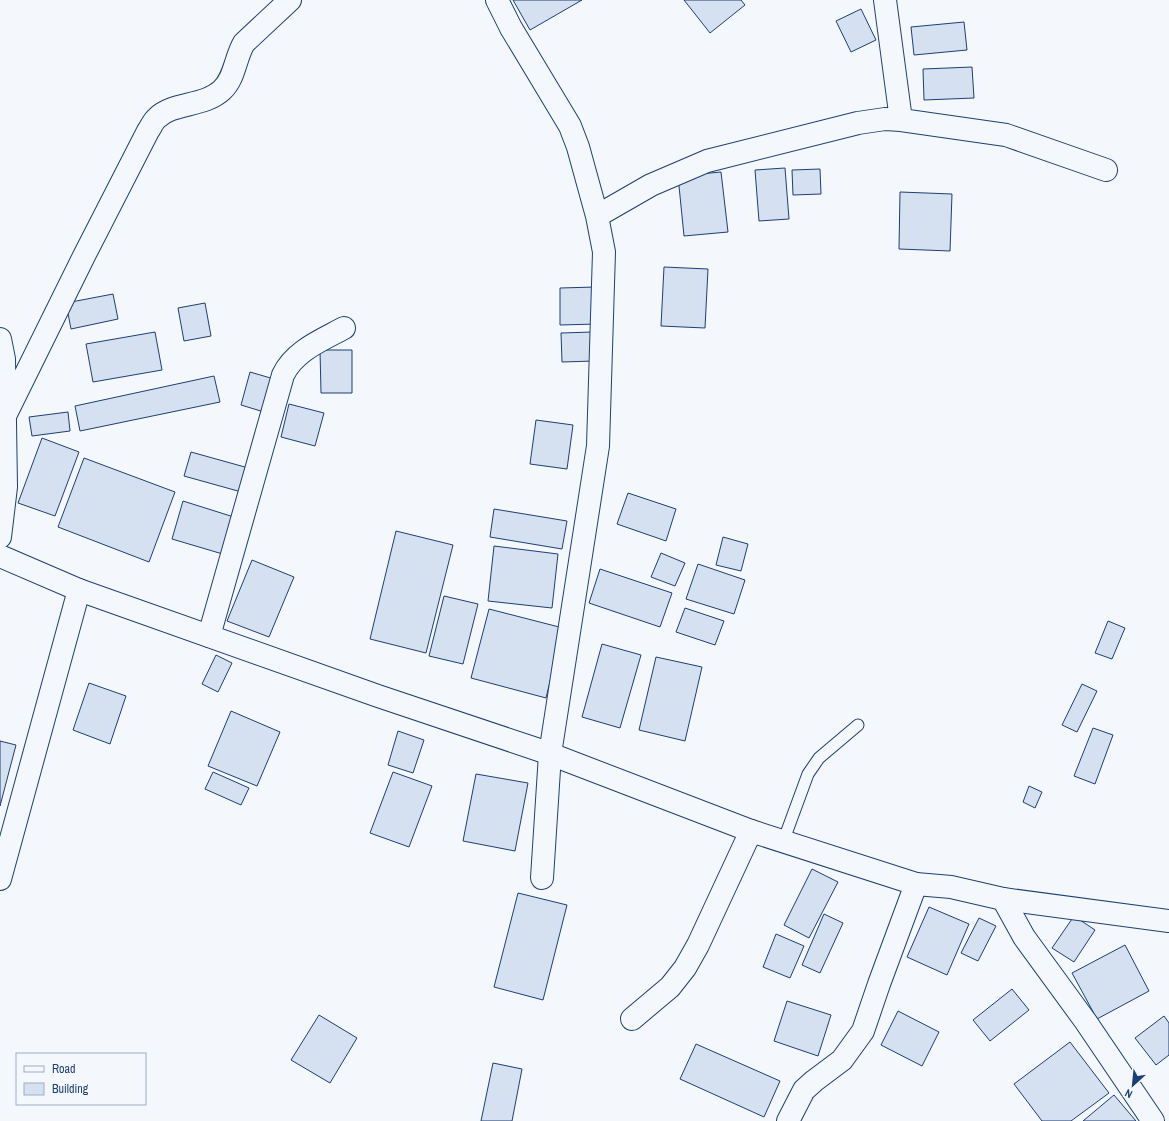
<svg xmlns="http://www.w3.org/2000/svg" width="1169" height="1121" font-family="'Archivo Narrow',sans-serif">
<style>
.building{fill:#d5e0f0;stroke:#1d3f73}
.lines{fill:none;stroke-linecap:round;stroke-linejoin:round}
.lane-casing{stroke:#1d3f73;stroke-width:13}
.street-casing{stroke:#1d3f73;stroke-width:24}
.highway-casing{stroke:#1d3f73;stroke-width:24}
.lane{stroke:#f4f7fb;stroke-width:11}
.street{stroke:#f4f7fb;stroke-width:22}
.highway{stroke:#f4f7fb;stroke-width:22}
</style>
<rect width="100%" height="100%" fill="#f4f7fb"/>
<path class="building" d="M513 0H582L530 30Z
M684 0H741L745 5 710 33Z
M861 9 876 40 851 52 836 21Z
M964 22 967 50 914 55 911 27Z
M972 67 974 98 924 100 923 69Z
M785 168 789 219 759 221 755 170Z
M820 169 821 194 793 195 792 170Z
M721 172 728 232 684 236 678 176Z
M900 192 952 194 950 251 899 249Z
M664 267 708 269 705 328 661 326Z
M596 287 597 324 560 325V288Z
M113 294 118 319 71 329 66 303Z
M205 303 211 336 184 341 178 308Z
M155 332 162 370 93 382 86 344Z
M593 332 594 361 562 362 561 333Z
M320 350H352V393H321Z
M250 372 274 379 264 412 241 405Z
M214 376 220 402 80 431 75 406Z
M289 404 324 413 315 446 281 437Z
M68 412 70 431 32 436 29 417Z
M536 420 573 425 567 469 530 464Z
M42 438 79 452 55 516 18 503Z
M191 452 252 469 245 493 184 476Z
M84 458 175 492 149 562 58 527Z
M628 493 676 509 666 541 617 524Z
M183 501 237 518 226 555 172 539Z
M494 509 567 521 562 549 490 537Z
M396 531 453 545 426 653 370 639Z
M723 537 748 544 741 571 716 565Z
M494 546 558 554 552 608 488 601Z
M661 553 685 563 675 586 651 577Z
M252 560 294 577 269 637 227 621Z
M698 564 745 580 734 614 686 599Z
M600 569 672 593 660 627 589 603Z
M444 596 478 604 463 664 429 656Z
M685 608 724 621 715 645 676 632Z
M489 609 563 628 546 698 471 678Z
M1108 621 1125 628 1112 659 1095 653Z
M602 644 641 655 620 728 582 717Z
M216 655 232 663 218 692 202 684Z
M656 657 702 667 685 741 639 730Z
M89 683 126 696 110 744 73 730Z
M1082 684 1097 691 1077 732 1062 725Z
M231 711 280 732 257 786 208 766Z
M1093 728 1113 735 1095 784 1074 776Z
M398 731 424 740 413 773 388 765Z
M0 741 16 745 0 806Z
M213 772 249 788 241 805 205 789Z
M393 772 432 786 409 847 370 833Z
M476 774 528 783 515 851 463 841Z
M1029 786 1042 792 1035 808 1023 802Z
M812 869 838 882 809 938 784 925Z
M518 893 567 905 543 1000 494 987Z
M929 907 969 924 947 975 907 957Z
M824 914 843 923 820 973 802 965Z
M1074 916 1095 930 1074 962 1052 948Z
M979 918 996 926 978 961 961 953Z
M776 934 804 946 790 978 763 967Z
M1125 945 1149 991 1097 1019 1072 973Z
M1012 989 1029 1010 990 1041 973 1020Z
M787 1001 831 1015 818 1056 774 1041Z
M898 1011 939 1032 922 1066 881 1045Z
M319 1015 357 1038 330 1083 291 1060Z
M1164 1016 1169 1023V1055L1156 1065 1135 1038Z
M1070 1042 1109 1093 1071 1121H1042L1014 1084Z
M696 1044 780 1081 764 1117 680 1079Z
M493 1063 522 1069 512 1121H481Z
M1114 1095 1136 1121H1083Z"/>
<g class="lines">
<g class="lane-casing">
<path id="lane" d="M783 842 808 774 819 758 858 725"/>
</g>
<g class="street-casing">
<path id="street" d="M497 0 511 28 570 126 578 147 597 216 604 252 598 446 550 754 542 878
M885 0 901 120
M597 216 651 185 707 161 858 123 885 119 901 120 1006 135 1106 170
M0 339 4 359 6 487 0 537
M5 416 85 254 148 131C151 127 153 121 157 118 173 102 204 107 222 90 235 78 235 58 244 43L290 0
M209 636 283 375C294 351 322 340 344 328
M0 879 79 590
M1003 899 1024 937 1086 1022 1153 1121
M632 1019 670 987 685 968 698 945 751 831
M788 1121 804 1090 814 1081 842 1060 863 1031 879 984 916 884"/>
</g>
<g class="highway-casing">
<path id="highway" d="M0 556 79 590 378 696 545 752 751 831 916 884 951 887 1003 899 1169 921"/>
</g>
<use href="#lane" class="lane"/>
<use href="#street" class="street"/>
<use href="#highway" class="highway"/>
</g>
<rect x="16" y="1053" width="130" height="52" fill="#f4f7fb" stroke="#9eadc5"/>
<rect x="24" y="1066" width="20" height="6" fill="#f4f7fb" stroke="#9eadc5"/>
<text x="52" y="1073" font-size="12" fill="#1d3f73">Road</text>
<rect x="24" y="1083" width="20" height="12" fill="#d5e0f0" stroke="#9eadc5"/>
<text x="52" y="1093" font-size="12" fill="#1d3f73">Building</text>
<g transform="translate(1133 1085) rotate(207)" stroke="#f4f7fb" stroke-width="3" paint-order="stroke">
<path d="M0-3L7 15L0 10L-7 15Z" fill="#1d3f73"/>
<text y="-6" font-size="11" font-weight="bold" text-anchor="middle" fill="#1d3f73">N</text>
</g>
</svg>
